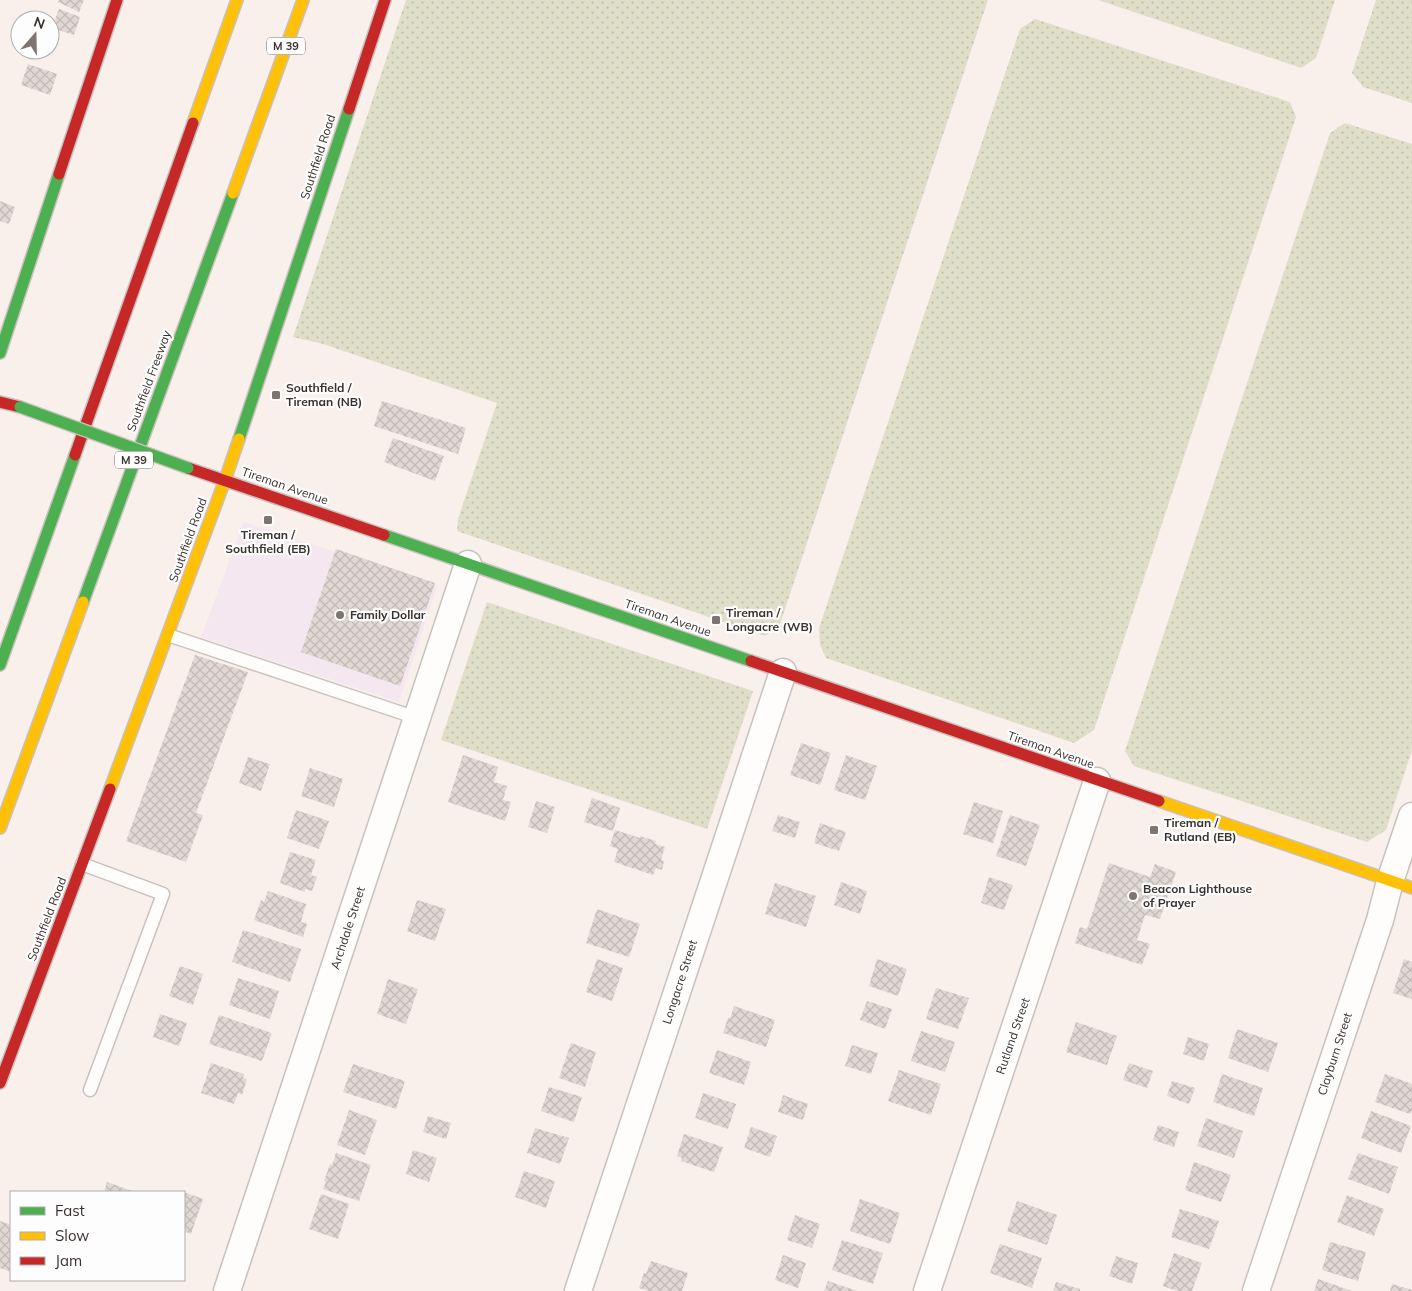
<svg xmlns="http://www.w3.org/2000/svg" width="1412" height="1291" font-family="Mulish,sans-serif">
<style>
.commercial{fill:#f4e7ef}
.grass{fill:url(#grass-dots)}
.building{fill:url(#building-cross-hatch)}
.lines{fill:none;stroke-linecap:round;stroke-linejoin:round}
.lane-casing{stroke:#c9c1bd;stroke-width:15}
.street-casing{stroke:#c9c1bd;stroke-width:29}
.fast-casing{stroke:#c9c1bd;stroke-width:14}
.slow-casing{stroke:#c9c1bd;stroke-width:14}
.jam-casing{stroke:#c9c1bd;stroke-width:14}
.lane{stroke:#fefdfc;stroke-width:12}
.street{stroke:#fefdfc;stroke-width:26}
.fast{stroke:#4caf50;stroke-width:11}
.slow{stroke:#ffc107;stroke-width:11}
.jam{stroke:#c62828;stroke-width:11}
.fast-bridge-casing{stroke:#c9c1bd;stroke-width:14;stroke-linecap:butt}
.fast-bridge{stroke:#4caf50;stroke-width:11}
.poi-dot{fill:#7e7471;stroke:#fdfdfd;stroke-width:2}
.labels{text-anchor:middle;stroke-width:4.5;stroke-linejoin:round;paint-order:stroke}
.shield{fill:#fdfdfd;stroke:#756f6d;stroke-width:1}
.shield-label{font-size:11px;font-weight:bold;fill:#3b322f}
.street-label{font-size:12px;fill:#3b322f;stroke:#fdfdfd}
.poi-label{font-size:12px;font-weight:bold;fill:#3b322f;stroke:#fdfdfd;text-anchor:start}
</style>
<defs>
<pattern id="grass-dots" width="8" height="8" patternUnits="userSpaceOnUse" patternTransform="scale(1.25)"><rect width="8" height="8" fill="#dfdec9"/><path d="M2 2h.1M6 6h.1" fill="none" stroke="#c0bfad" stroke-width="1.8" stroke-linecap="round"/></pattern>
<pattern id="building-cross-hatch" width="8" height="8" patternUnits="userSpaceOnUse" patternTransform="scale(1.25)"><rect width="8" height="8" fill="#e1d8d4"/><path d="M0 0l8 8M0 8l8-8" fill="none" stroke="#c2bab6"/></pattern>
</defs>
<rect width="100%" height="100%" fill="#f9efeb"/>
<path class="commercial" d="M244 522 437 586 399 702 201 637Z"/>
<path class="grass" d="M406 0H988L779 627 765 636 457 531 458 519 497 403 323 344 293 337Z
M1098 0H1335L1316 58 1301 68Z
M1376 0H1412V103L1363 87 1352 73Z
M1035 19 1290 102 1296 117 1094 730 1074 743 826 658 820 645 819 628 1020 29Z
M1345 123 1412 144V750L1386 830 1367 842 1134 766 1125 751 1330 133Z
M487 602 753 691 707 829 441 740Z"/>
<path class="building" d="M59 0H84L79 12 58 2Z
M59 9 80 17 74 35 52 28Z
M28 64 57 74 50 95 21 85Z
M0 201 15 207 9 224 0 221Z
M382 401 466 428 458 454 374 426Z
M393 438 444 456 435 481 384 462Z
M336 549 435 583 400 686 301 652Z
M195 655 248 672 196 813 203 815 186 862 126 841Z
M801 743 831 753 820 785 790 775Z
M463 755 498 767 494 782 507 786 503 800 511 802 505 821 448 802Z
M846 755 877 766 865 800 834 790Z
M248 757 270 764 261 791 239 783Z
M310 768 343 779 334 807 301 796Z
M592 798 620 808 613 831 584 822Z
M536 801 555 807 547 833 528 827Z
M974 802 1003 811 993 843 963 834Z
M296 810 329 821 319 849 287 838Z
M778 815 800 822 795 838 772 831Z
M1010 815 1040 825 1026 866 996 856Z
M820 823 846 832 839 851 814 843Z
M615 830 640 838V836L656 841 655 844 665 847 661 860 664 861 662 870 656 868 653 875 614 862 618 849 610 846Z
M290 852 316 860 311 875 317 877 312 891 305 889V892L280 883Z
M1109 863 1150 877 1155 864 1176 872 1160 919 1145 915 1137 940 1150 944 1142 965 1075 943 1080 927 1087 929Z
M989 877 1013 885 1004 910 981 903Z
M841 882 867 891 860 914 834 905Z
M775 883 816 896 806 927 765 914Z
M268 891 306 904 301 922 307 924 303 937 254 920 261 900 264 902Z
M417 900 446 909 435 941 407 931Z
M597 909 640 924 629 957 586 943Z
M243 930 301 949 290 982 232 962Z
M597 959 623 968 612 1001 586 992Z
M877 959 907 969 898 996 869 986Z
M1404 959 1412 962V999L1393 993Z
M180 966 203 974 193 1005 169 996Z
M238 978 279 991 270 1019 229 1005Z
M388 979 418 989 406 1024 377 1014Z
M936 988 969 998 958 1029 926 1019Z
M867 1001 892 1009 885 1029 860 1020Z
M734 1006 775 1020 766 1047 723 1033 728 1018 730 1019Z
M160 1014 187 1023 179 1046 153 1037Z
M219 1015 272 1033 262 1061 209 1044Z
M1076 1022 1117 1036 1107 1065 1066 1052Z
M1237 1029 1278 1043 1268 1072 1228 1058Z
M921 1031 955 1042 945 1072 911 1061Z
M1188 1037 1209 1044 1204 1061 1183 1054Z
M571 1043 596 1052 585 1087 559 1078Z
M852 1045 878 1053 871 1074 845 1066Z
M717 1050 751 1062 744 1085 709 1073Z
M211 1063 244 1074 243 1078 247 1079 242 1095 238 1093 234 1104 201 1093Z
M1129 1063 1153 1071 1147 1088 1123 1080Z
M353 1064 405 1081 396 1109 343 1092Z
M899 1070 941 1084 931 1115 888 1101Z
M1222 1074 1263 1088 1254 1116 1213 1102Z
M1385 1074 1412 1084V1110L1410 1114 1375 1102Z
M1172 1081 1195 1088 1189 1104 1167 1096Z
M549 1087 582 1097 574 1122 541 1111Z
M703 1093 736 1104 728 1129 695 1118Z
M783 1095 808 1104 803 1120 778 1112Z
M349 1110 377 1120 365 1155 337 1145Z
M1371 1111 1411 1126 1401 1153 1361 1138Z
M428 1116 451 1123 446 1139 423 1132Z
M1206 1118 1243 1131 1234 1158 1197 1146Z
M1158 1125 1179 1132 1174 1147 1153 1140Z
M751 1127 777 1136 770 1157 744 1148Z
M535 1128 569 1138 560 1164 527 1153Z
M684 1134 723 1147 714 1172 681 1161 682 1158 677 1156Z
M413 1150 437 1158 429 1182 406 1174Z
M336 1153 371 1165 359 1201 323 1189 326 1182 324 1181 330 1164 332 1165Z
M1358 1153 1398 1167 1389 1194 1348 1179Z
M1194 1162 1231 1175 1221 1202 1185 1190Z
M524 1171 555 1181 546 1208 515 1197Z
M107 1182 132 1191V1192H104Z
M184 1192 203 1199 191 1234 184 1231Z
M321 1194 349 1204 338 1239 309 1229Z
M1347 1195 1384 1209 1374 1236 1337 1222Z
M860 1199 900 1213 890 1244 850 1231Z
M1017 1201 1057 1215 1047 1245 1007 1231Z
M1180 1209 1219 1221 1209 1249 1171 1237Z
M795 1215 820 1224 812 1248 787 1240Z
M0 1221 11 1225V1272L0 1268Z
M842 1240 883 1253 873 1284 832 1270Z
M1330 1242 1366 1252 1358 1281 1322 1270Z
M1000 1244 1042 1258 1032 1288 990 1273Z
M1174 1253 1202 1263 1192 1291H1177L1163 1286Z
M783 1255 806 1263 798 1288 775 1280Z
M1116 1256 1138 1263 1132 1284 1109 1276Z
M651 1261 688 1273 682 1291H648L639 1288 644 1273 646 1274Z
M1318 1279 1352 1291H1314Z
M828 1281 857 1291H824Z
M1056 1282 1080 1289V1291H1053Z
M1392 1284 1412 1290V1291H1390Z"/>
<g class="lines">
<g class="lane-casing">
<path id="lane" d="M168 635 417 718
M82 864 163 894 90 1090"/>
</g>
<g class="street-casing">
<path id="street" d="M227 1291 468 564
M578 1291 783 672
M927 1291 1097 781
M1256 1291 1380 920 1390 881 1412 816"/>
</g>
<g class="fast-casing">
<path id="fast" d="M0 353 59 174
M239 439 349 109
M384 535 751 661
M83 602 233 193
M0 665 75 455"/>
</g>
<g class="slow-casing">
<path id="slow" d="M193 123 237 0
M233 193 303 0
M110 789 225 480 239 439
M1159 801 1412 888
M0 828 83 602"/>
</g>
<g class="jam-casing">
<path id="jam" d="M349 109 385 0
M59 174 117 0
M0 402 20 407
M75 455 193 123
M188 468 384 535
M751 661 1159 801
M0 1083 110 789"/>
</g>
<use href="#lane" class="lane"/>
<use href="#street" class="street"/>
<use href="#fast" class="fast"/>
<use href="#slow" class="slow"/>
<use href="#jam" class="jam"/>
<g class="fast-bridge-casing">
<path id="fast-bridge" d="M20 407 188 468"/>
</g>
<use href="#fast-bridge" class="fast-bridge"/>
</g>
<g class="poi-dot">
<rect x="271" y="390" width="10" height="10" rx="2.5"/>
<rect x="263" y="515" width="10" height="10" rx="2.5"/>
<circle cx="340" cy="615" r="5"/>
<rect x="711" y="615" width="10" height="10" rx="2.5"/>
<rect x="1149" y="825" width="10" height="10" rx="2.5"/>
<circle cx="1133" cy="896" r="5"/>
</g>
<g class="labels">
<g class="shield">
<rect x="267" y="37.5" width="38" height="17" rx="4"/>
<rect x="115" y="451.5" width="38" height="17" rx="4"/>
</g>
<g class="shield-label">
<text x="286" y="50">M 39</text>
<text x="134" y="464">M 39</text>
</g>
<g class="street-label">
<text transform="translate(318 157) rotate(-72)" y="4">Southfield Road</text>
<text transform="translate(149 381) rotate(-70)" y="4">Southfield Freeway</text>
<text transform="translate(285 486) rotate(19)" y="4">Tireman Avenue</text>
<text transform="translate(188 540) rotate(-70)" y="4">Southfield Road</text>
<text transform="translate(668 618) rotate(19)" y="4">Tireman Avenue</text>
<text transform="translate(1051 750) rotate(19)" y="4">Tireman Avenue</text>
<text transform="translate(47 919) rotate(-69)" y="4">Southfield Road</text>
<text transform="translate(348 928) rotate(-72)" y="4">Archdale Street</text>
<text transform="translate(680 982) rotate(-72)" y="4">Longacre Street</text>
<text transform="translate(1013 1036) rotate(-71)" y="4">Rutland Street</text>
<text transform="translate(1335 1054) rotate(-72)" y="4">Clayburn Street</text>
</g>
<g class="poi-label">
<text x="286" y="392">Southfield /<tspan x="286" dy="14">Tireman (NB)</tspan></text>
<text x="268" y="539" text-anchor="middle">Tireman /<tspan x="268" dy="14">Southfield (EB)</tspan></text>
<text x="726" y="617">Tireman /<tspan x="726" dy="14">Longacre (WB)</tspan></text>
<text x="350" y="619">Family Dollar</text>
<text x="1164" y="827">Tireman /<tspan x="1164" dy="14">Rutland (EB)</tspan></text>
<text x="1143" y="893">Beacon Lighthouse<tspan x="1143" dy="14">of Prayer</tspan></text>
</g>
</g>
<rect x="10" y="1191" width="175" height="90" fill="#fdfdfd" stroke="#afacab"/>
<rect x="20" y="1207" width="25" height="8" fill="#4caf50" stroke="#afacab"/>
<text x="55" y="1216" font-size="15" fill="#3b322f">Fast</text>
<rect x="20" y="1232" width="25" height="8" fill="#ffc107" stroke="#afacab"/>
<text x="55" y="1241" font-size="15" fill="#3b322f">Slow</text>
<rect x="20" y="1257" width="25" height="8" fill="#c62828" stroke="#afacab"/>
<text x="55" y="1266" font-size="15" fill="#3b322f">Jam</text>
<g transform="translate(35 35) rotate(20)"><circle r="24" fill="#fdfdfd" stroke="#afacab"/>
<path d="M0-4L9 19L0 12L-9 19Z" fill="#7e7471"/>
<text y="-8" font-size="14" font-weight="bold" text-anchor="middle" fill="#3b322f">N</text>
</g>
</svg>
